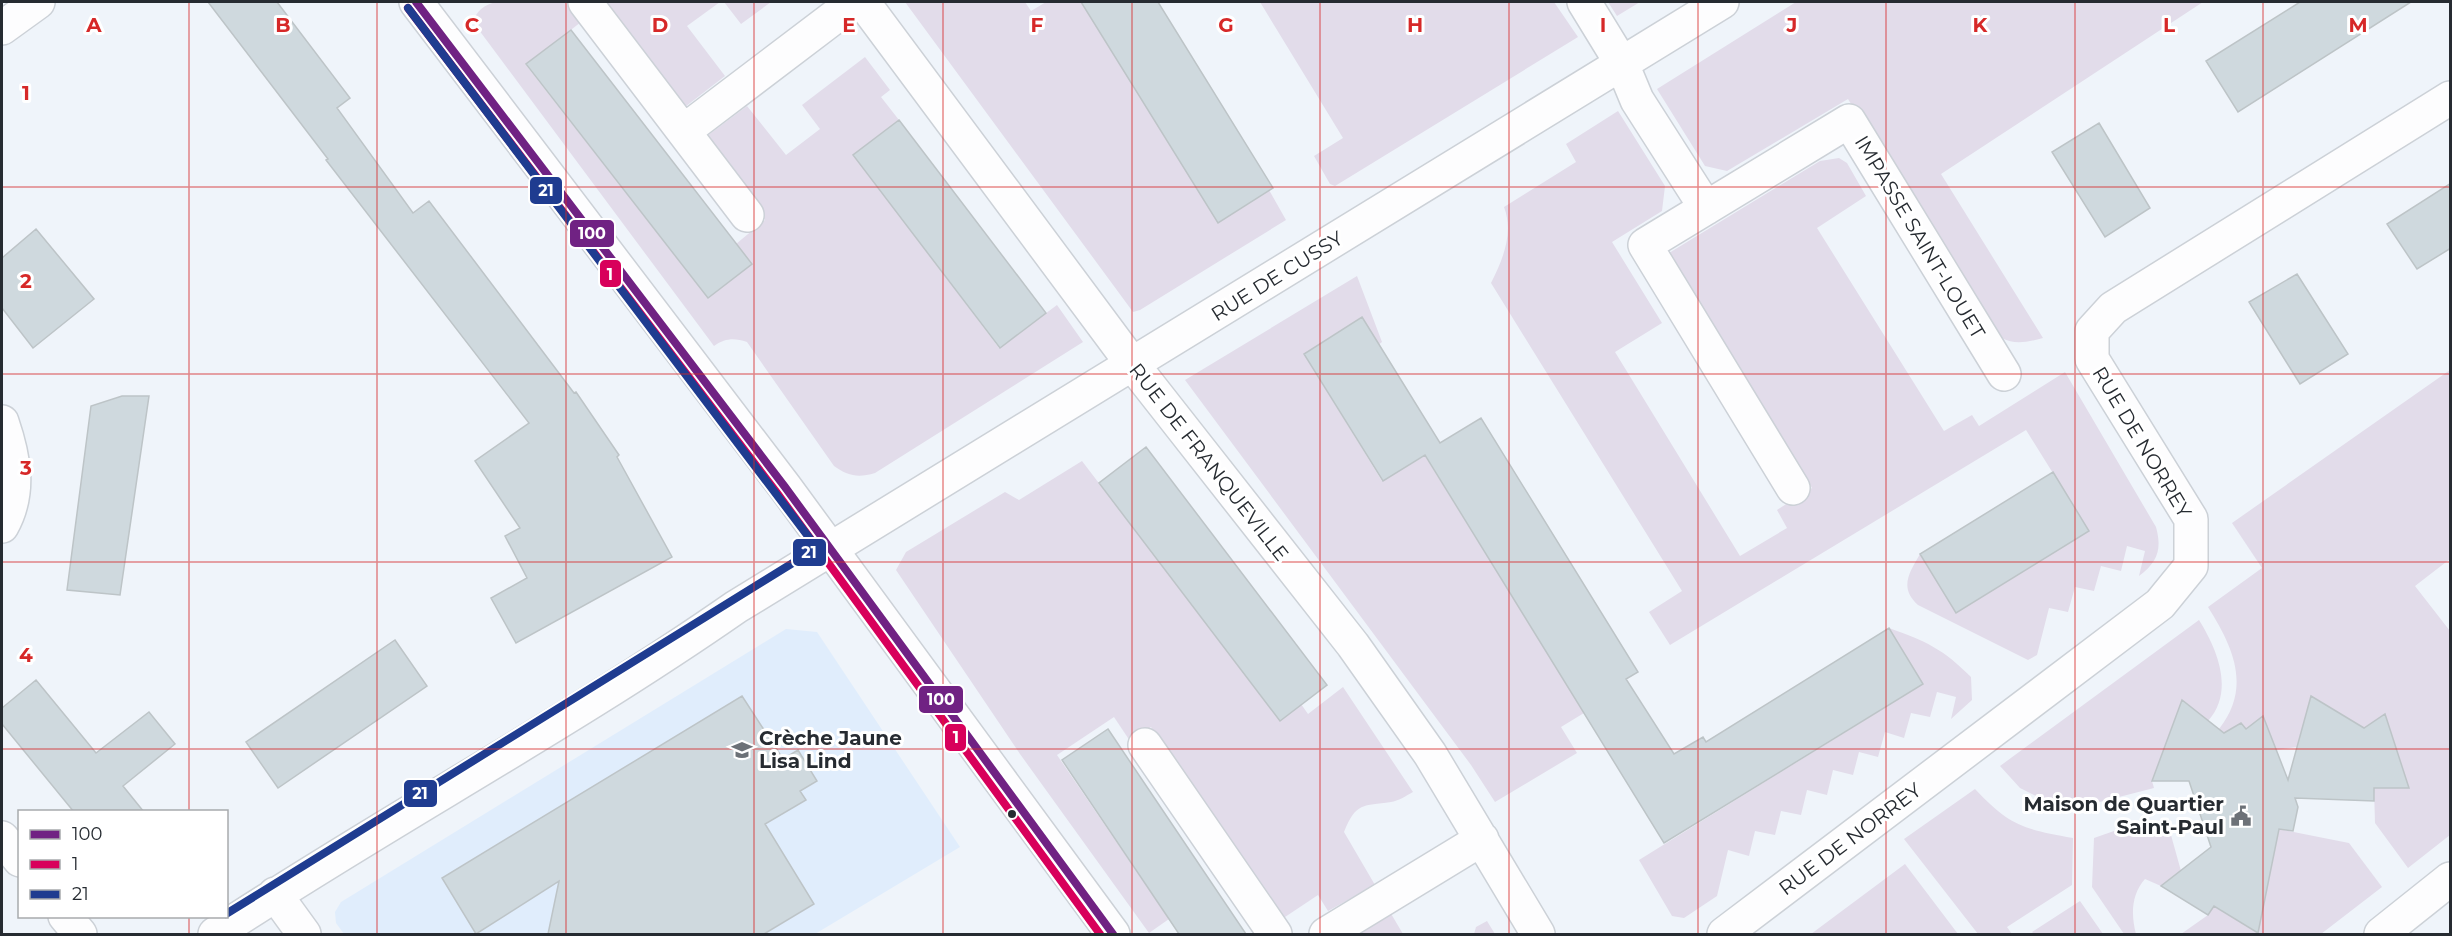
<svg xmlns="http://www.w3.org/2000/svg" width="2452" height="936" font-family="Montserrat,sans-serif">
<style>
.built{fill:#e0edfc}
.green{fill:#e2dcea}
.building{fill:#cfd9de;stroke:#bdc4c7;stroke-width:1.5}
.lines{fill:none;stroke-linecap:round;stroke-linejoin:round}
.minor-casing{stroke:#ccd1d7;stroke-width:36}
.minor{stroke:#fdfdfe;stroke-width:33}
.bus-1-casing{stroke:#fff;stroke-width:12}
.bus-2-casing{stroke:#fff;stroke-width:12}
.bus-3-casing{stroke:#fff;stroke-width:12}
.bus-1{stroke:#702283;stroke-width:8}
.bus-2{stroke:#d8005b;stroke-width:8}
.bus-3{stroke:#1f3c90;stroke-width:8}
.grid{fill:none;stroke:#d62828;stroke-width:1.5;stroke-opacity:0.55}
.bus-dot{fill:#262b31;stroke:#fff;stroke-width:2}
.labels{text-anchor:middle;stroke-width:6;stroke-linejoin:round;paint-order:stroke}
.street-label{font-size:20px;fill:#262b31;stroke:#fff}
.poi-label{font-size:20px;font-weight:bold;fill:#262b31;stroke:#fff;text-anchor:start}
.grid-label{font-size:20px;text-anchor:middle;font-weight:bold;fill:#d62828;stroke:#fff;stroke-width:6;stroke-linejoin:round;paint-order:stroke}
.line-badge{stroke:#fff;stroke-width:2}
.badge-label{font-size:16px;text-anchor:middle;font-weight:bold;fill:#fff}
</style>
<rect width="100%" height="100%" fill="#eff4fa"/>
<path class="built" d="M786 629 817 632 960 847 815 934H344L336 923 335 912 341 902Z"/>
<path class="green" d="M496 2H565L581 22 526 65 708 298 751 264 736 244 765 220 703 139 747 106 786 155 820 129 802 105 865 57 890 90 881 97 899 120 854 155 999 348 1057 305 1083 342 875 473C858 478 848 476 834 466L747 342C734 338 726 338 714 346L473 22C477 10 484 5 496 2Z
M599 2H720L687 26 725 76 681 110Z
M724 2H771L741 24Z
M905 2H1025L1031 11 1046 2H1081L1218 222 1269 190 1286 220 1140 310 1133 312Z
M1260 2H1554L1578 37 1335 186 1330 184 1314 156 1343 138Z
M1608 2H1640L1617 16Z
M1796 2H2203L1941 174 2043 338C2018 345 2004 345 1986 325L1848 99 1727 171 1705 166 1657 89Z
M1618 111 1665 186 1662 211 1612 242 1662 323 1615 352 1740 556 1787 528 1777 510 1812 488 1669 253 1820 161 1839 158 1847 163 1866 196 1817 228 1944 431 1972 415 1979 426 2065 372 2156 527C2162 549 2158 562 2139 576L2145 551 2127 546 2121 571 2101 566 2094 591 2075 587 2068 612 2049 608 2037 655 2028 660 1918 605C1899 588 1909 573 1920 554L1956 613 2089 531 2026 430 1670 645 1649 612 1682 591 1491 283C1503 259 1514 233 1504 207L1576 162 1566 144Z
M1357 276 1382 342 1378 345 1362 317 1304 354 1382 481 1425 456 1584 713 1561 727 1577 753 1495 802 1471 765 1185 380Z
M2450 370V559L2415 586 2450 631V835L2408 868 2375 823 2374 788 2385 714 2364 728 2311 696 2297 747 2276 750 2263 716 2246 729 2241 723 2224 733 2219 729C2252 687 2233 647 2208 607L2262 568 2232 523Z
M1082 461 1280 720 1301 704 1308 714 1343 687 1413 792C1406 796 1398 801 1391 802 1363 806 1356 802 1344 832L1375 885 1328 911 1318 895 1282 919 1151 727 1130 741 1114 717 1057 755 1169 919 1149 933 1020 754 896 570 906 552 1005 492 1019 500Z
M2199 620C2217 649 2235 691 2208 721L2182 701 2152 781 2154 788 2084 806 2042 799 2020 788 2000 766Z
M1889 628C1926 641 1943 649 1971 677L1972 700 1951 719 1956 697 1937 692 1930 717 1911 713 1904 738 1885 732 1878 757 1859 752 1853 775 1833 770 1827 795 1807 790 1801 815 1781 811 1775 835 1755 831 1749 856 1728 850 1717 896 1684 918 1672 916 1639 860 1923 684Z
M1975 789C2010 826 2023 829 2073 838L2072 885 2007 927 2012 934H1978L1904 839Z
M2156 820 2165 822 2169 828 2181 871 2161 886 2145 879C2131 895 2131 915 2136 934H2124L2092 887 2094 838 2137 823Z
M2279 829 2349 843 2382 887 2321 934H2181L2208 915 2214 906 2258 933Z
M1905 864 1958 934H1811Z
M2080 901 2103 934H2034L2032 932Z
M1390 912 1403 934H1351Z
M1487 921 1495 934H1474L1476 927Z"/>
<path class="building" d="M208 2H277L350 98 337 108 413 213 429 201 574 393 576 392 619 455 617 457 672 557 516 643 491 598 527 578 505 536 520 528 475 461 529 423 326 160 328 159Z
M1081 2H1158L1273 188 1218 223Z
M2300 2H2411L2238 112 2206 61Z
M571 30 752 264 708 298 526 64Z
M899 120 1046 313 1000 348 853 155Z
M2099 123 2150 208 2105 237 2052 152Z
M2451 183V248L2417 269 2387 224Z
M36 229 94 299 33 348 2 308V258Z
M2297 274 2348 354 2300 384 2249 302Z
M1362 317 1440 443 1481 418 1638 672 1626 679 1674 754 1703 737 1706 742 1889 628 1923 684 1664 843 1425 455 1383 481 1304 354Z
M122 396H149L120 595 67 590 91 406Z
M1146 447 1327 685 1280 721 1099 483Z
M2053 472 2089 531 1956 613 1920 554Z
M395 640 427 686 278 788 246 742Z
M36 680 96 753 149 712 175 744 123 786 144 812H74L2 724V708Z
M742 696 783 759 798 750 817 781 800 791 806 800 765 824 814 904 764 934H548L559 881 476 934 442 878Z
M2311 696 2364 728 2385 714 2409 788H2374V801L2295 798 2298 807 2293 831 2279 829 2258 933 2214 906 2208 915 2161 886 2211 847 2189 781H2152L2182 700 2224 733 2241 723 2246 729 2263 716 2288 780Z
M1108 729 1149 790 1246 934H1179L1169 919 1062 760Z"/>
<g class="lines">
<g class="minor-casing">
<path id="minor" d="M416 2 785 487 1113 934
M585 2 747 215
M863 2 1133 365 1353 645 1430 754 1538 934
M1584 2 1622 64 1637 100 1706 208
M2 28 38 2
M684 131 854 2
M2 422C14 457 21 492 2 526
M1793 488 1645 245 1849 121 2004 374
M1145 745 1275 934
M2 838 20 860
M275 894 304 934
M65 916 80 934
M215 934C386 821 568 724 736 607L1722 2
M1326 934 1482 839
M1724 934 2160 604 2191 566V519L2092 359V331L2113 308 2450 98
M2381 934 2450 879"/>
</g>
<use href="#minor" class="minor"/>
<g class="bus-1-casing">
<path id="bus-1" d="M416 2 785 487 1113 934"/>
</g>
<g class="bus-2-casing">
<path id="bus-2" d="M408 8 777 493 1100 934"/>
</g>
<g class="bus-3-casing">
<path id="bus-3" d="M226 914 817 548 408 8"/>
</g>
<use href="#bus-1" class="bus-1"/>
<use href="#bus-2" class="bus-2"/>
<use href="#bus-3" class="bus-3"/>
</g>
<path class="grid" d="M189 2V812M377 2V934M566 2V934M754 2V934M943 2V934M1132 2V934M1320 2V934M1509 2V934M1698 2V934M1886 2V934M2075 2V934M2263 2V934M2 187H2450M2 374H2450M2 562H2450M2 749H2450M189 916V934"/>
<defs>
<g id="school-bare" transform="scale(1.62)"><path d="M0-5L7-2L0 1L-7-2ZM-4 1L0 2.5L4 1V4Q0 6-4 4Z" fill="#6c7177" stroke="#fff" stroke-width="2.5" paint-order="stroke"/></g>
<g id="civic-bare" transform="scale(1.62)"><path d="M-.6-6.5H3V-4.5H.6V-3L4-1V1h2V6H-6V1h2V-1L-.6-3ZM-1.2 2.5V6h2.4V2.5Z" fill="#6c7177" stroke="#fff" stroke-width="2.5" paint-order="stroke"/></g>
</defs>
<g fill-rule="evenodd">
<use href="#school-bare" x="742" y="750"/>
<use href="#civic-bare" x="2241" y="816"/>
</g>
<circle class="bus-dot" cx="1012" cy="814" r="5"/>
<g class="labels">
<g class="street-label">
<text transform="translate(1920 237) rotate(59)" y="7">IMPASSE SAINT-LOUET</text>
<text transform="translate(1277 276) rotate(-32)" y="7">RUE DE CUSSY</text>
<text transform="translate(2142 442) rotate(59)" y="7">RUE DE NORREY</text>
<text transform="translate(1209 462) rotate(52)" y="7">RUE DE FRANQUEVILLE</text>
<text transform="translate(1850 839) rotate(-37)" y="7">RUE DE NORREY</text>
</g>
<g class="poi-label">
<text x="759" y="745">Crèche Jaune<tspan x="759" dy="23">Lisa Lind</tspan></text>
<text x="2224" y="811" text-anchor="end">Maison de Quartier<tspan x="2224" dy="23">Saint-Paul</tspan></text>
</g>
</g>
<g class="grid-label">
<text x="94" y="32">A</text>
<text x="283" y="32">B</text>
<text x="472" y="32">C</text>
<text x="660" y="32">D</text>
<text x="849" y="32">E</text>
<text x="1037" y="32">F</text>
<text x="1226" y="32">G</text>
<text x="1415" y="32">H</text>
<text x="1603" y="32">I</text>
<text x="1792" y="32">J</text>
<text x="1980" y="32">K</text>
<text x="2169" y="32">L</text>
<text x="2358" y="32">M</text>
<text x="26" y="100">1</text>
<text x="26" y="288">2</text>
<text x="26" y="475">3</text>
<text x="26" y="662">4</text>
</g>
<g class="line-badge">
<rect x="529" y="176" width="34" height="29" rx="6" fill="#1f3c90"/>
<rect x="569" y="219" width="46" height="29" rx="6" fill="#702283"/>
<rect x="599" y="259" width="23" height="29" rx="6" fill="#d8005b"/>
<rect x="792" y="538" width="35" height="29" rx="6" fill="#1f3c90"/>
<rect x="918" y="685" width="46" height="29" rx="6" fill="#702283"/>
<rect x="944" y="723" width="23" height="29" rx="6" fill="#d8005b"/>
<rect x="403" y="779" width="35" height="29" rx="6" fill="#1f3c90"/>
</g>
<g class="badge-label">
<text x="546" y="196">21</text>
<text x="592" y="239">100</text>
<text x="610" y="280">1</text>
<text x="809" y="558">21</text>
<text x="941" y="705">100</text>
<text x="956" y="743">1</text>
<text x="420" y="799">21</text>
</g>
<rect width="2452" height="936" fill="none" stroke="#262b31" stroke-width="6"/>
<rect x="18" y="810" width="210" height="108" fill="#ffffff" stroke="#a8aaad" stroke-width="1.5"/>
<rect x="30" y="830" width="30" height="9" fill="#702283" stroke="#a8aaad" stroke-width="1.5"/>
<text x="72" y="840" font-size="18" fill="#262b31">100</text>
<rect x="30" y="860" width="30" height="9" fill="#d8005b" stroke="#a8aaad" stroke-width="1.5"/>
<text x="72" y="870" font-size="18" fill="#262b31">1</text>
<rect x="30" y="890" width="30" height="9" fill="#1f3c90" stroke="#a8aaad" stroke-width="1.5"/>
<text x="72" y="900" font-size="18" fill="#262b31">21</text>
</svg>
